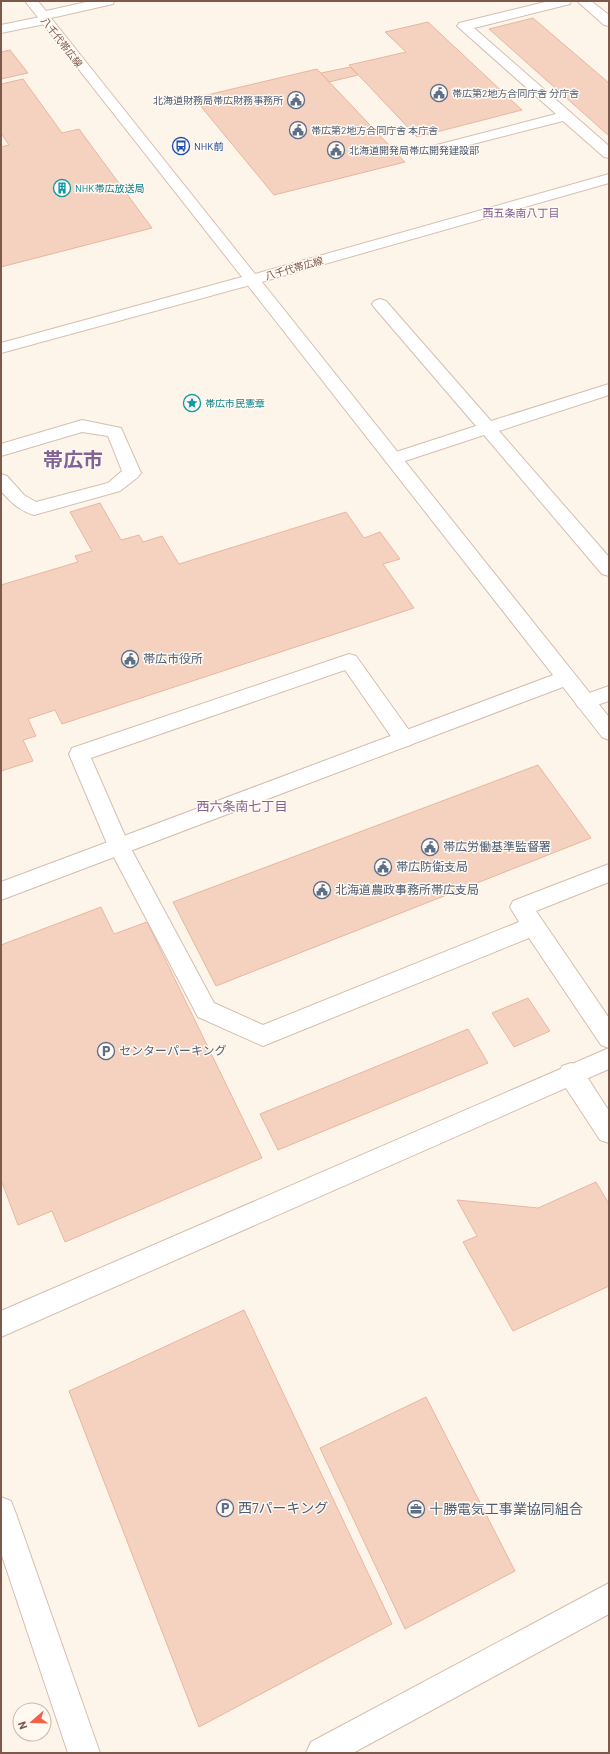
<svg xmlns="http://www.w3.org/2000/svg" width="610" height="1754" font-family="Barlow,'Noto Sans JP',sans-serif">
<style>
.building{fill:#f5d2c0;stroke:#e9b69f}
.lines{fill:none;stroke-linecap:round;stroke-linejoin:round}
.lane-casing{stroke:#d4beb1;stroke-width:2}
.street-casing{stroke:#d4beb1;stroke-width:2}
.secondary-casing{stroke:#d8beae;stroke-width:2}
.lane{fill:#fff;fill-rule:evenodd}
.street{fill:#fff;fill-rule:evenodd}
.secondary{fill:#fff;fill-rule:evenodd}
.labels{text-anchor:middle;stroke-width:3;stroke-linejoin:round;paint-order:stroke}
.far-street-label{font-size:10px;fill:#7c594a;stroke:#fff9f2}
.far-service-label{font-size:10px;fill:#4e5e75;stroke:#fff9f2;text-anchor:start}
.far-transit-label{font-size:10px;fill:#164399;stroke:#fff9f2;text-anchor:start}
.far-culture-label{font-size:10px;fill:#0d838f;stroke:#fff9f2;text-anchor:start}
.far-neighbourhood-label{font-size:11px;fill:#826397;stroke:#fff9f2}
.service-label{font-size:12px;fill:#4e5e75;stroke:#fff9f2;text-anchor:start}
.neighbourhood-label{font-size:13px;fill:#826397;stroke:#fff9f2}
.near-service-label{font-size:14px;fill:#4e5e75;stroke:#fff9f2;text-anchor:start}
.town-label{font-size:20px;font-weight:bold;fill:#826397;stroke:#fff9f2}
</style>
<rect width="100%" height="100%" fill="#fef5ea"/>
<path class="building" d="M533 18 609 83V136L489 29Z
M428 22 522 110 417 137 349 65 406 52 385 32Z
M10 50 28 73 1 79V52Z
M350 67 358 75 329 82 321 73Z
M317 69 405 162 274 195 194 98Z
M23 79 62 133 79 129 152 228 1 267V147L9 145 1 133V84Z
M100 503 121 540 139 535 143 542 162 536 179 564 346 512 364 538 380 532 400 559 383 564 414 608 62 724 55 710 28 719 36 736 23 740 33 761 1 771V585L78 562 75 556 92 551 70 512Z
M538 765 591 838 216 986 173 902Z
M101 907 114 934 147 922 262 1158 65 1242 52 1211 18 1225 1 1180V945Z
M528 998 550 1031 514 1047 492 1013Z
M468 1029 488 1063 278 1150 260 1114Z
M596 1182 609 1204V1286L513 1331 463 1242 477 1236 457 1200 538 1208Z
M244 1310 392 1624 199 1727 69 1391Z
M426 1397 515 1571 405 1629 320 1448Z"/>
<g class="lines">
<g class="lane-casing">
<path id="lane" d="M549 1H571L570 4 474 28 609 146V158L604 157 563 121 430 155 425 154 423 151 425 148 556 114 457 26 459 23Z
M380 299 386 301 491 421 609 384V395L499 431 609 557V576L602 574 484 435 399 463 393 465 387 463 384 459 387 455 476 426 374 307 372 304 374 301Z
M82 420 121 428 141 473 138 477 120 491 34 515C20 511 10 502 1 491V474L7 476 24 495 36 502 108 483 122 471 108 436 82 432 1 456V444Z
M349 654 356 656 411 733 414 739 411 745 404 747 397 745 345 670 91 758 129 845 214 1003 263 1025 519 922 510 907 513 901 609 864V882L536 911 609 1018V1048L601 1045 529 938 263 1046 198 1017 108 846 69 754 72 748Z
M609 686V701L585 709 578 707 575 702 578 697Z
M571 1063 580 1066 609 1111V1143L600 1140 562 1082 559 1074 562 1066Z"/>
</g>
<g class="street-casing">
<path id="street" d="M45 16 50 17 52 20 50 23 1 33V25Z
M252 275 258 277 609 717V740L602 737 563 687 1 900V882L553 675 246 283 244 280 246 277Z
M609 1048V1069L1 1337V1311Z
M1 1497 11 1501 15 1511 100 1753H68L1 1553Z
M609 1583V1614L353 1753H306L311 1742Z"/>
</g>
<g class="secondary-casing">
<path id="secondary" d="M25 1H38L46 11 91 1H114L113 4 51 18 255 274 609 174V183L258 283 1 353V343L242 277Z
M577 1H591L609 15V26L604 25Z"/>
</g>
<use href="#lane" class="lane"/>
<use href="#street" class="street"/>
<use href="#secondary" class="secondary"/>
</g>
<defs>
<g id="civic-ring" transform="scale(0.9)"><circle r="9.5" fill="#fff9f2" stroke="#5c6f8a" stroke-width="1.5"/><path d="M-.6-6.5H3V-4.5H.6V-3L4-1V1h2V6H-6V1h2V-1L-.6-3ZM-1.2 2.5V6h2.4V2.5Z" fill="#5c6f8a"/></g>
<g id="bus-ring" transform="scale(0.9)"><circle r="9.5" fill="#fff9f2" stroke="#1a4fb4" stroke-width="1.5"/><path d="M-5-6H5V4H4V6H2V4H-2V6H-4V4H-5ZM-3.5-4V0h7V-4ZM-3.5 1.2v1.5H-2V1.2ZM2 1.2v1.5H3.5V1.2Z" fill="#1a4fb4"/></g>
<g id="building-ring" transform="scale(0.9)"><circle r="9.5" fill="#fff9f2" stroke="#0f9aa8" stroke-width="1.5"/><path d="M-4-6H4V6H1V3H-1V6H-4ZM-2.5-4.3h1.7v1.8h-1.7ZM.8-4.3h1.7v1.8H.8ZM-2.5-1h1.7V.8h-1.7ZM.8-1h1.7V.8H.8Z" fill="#0f9aa8"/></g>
<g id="sight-ring" transform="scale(0.9)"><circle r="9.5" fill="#fff9f2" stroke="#0f9aa8" stroke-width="1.5"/><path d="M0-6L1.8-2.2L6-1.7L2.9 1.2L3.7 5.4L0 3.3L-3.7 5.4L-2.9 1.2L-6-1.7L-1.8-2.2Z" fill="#0f9aa8"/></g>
<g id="parking-ring" transform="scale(0.9)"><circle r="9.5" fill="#fff9f2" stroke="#5c6f8a" stroke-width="1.5"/><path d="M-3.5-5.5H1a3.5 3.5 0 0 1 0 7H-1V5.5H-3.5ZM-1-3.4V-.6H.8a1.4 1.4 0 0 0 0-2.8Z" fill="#5c6f8a"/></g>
<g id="office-ring" transform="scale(0.9)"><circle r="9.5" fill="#fff9f2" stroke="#5c6f8a" stroke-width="1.5"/><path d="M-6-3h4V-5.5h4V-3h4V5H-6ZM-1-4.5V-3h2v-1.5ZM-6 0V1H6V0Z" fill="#5c6f8a"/></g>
</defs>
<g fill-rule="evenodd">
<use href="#civic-ring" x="439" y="93"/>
<use href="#civic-ring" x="296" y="100"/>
<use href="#civic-ring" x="298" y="130"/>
<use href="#bus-ring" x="181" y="146"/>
<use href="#civic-ring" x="336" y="150"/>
<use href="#building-ring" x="62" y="188"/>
<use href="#sight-ring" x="192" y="403"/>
<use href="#civic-ring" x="130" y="659"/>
<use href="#civic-ring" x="430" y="847"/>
<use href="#civic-ring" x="383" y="867"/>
<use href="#civic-ring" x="322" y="890"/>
<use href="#parking-ring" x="106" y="1051"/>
<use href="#parking-ring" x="225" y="1508"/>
<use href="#office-ring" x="416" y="1509"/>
</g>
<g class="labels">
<g class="far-street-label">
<text transform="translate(62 42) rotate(52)" y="4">八千代帯広線</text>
<text transform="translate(294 268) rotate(-16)" y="4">八千代帯広線</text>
</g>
<g class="far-service-label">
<text x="452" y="97">帯広第2地方合同庁舎 分庁舎</text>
<text x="283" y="104" text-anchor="end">北海道財務局帯広財務事務所</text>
<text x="311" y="134">帯広第2地方合同庁舎 本庁舎</text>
<text x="349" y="154">北海道開発局帯広開発建設部</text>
</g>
<g class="far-transit-label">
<text x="194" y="150">NHK前</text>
</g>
<g class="far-culture-label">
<text x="75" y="192">NHK帯広放送局</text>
<text x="205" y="407">帯広市民憲章</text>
</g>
<g class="far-neighbourhood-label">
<text x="521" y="217">西五条南八丁目</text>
</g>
<g class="service-label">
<text x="143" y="663">帯広市役所</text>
<text x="443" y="851">帯広労働基準監督署</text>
<text x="396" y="871">帯広防衛支局</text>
<text x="335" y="894">北海道農政事務所帯広支局</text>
<text x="119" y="1055">センターパーキング</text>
</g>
<g class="neighbourhood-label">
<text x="242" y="811">西六条南七丁目</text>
</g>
<g class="near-service-label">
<text x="238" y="1513">西7パーキング</text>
<text x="429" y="1514">十勝電気工事業協同組合</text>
</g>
<g class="town-label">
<text x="73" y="467">帯広市</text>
</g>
</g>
<rect width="610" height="1754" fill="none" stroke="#7c594a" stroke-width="4"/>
<g transform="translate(32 1722) rotate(250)"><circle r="19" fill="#fff9f2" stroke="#cbb9af"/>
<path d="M0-3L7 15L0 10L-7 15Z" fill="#ef6248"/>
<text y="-6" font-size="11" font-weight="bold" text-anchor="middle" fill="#7c594a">N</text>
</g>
</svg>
